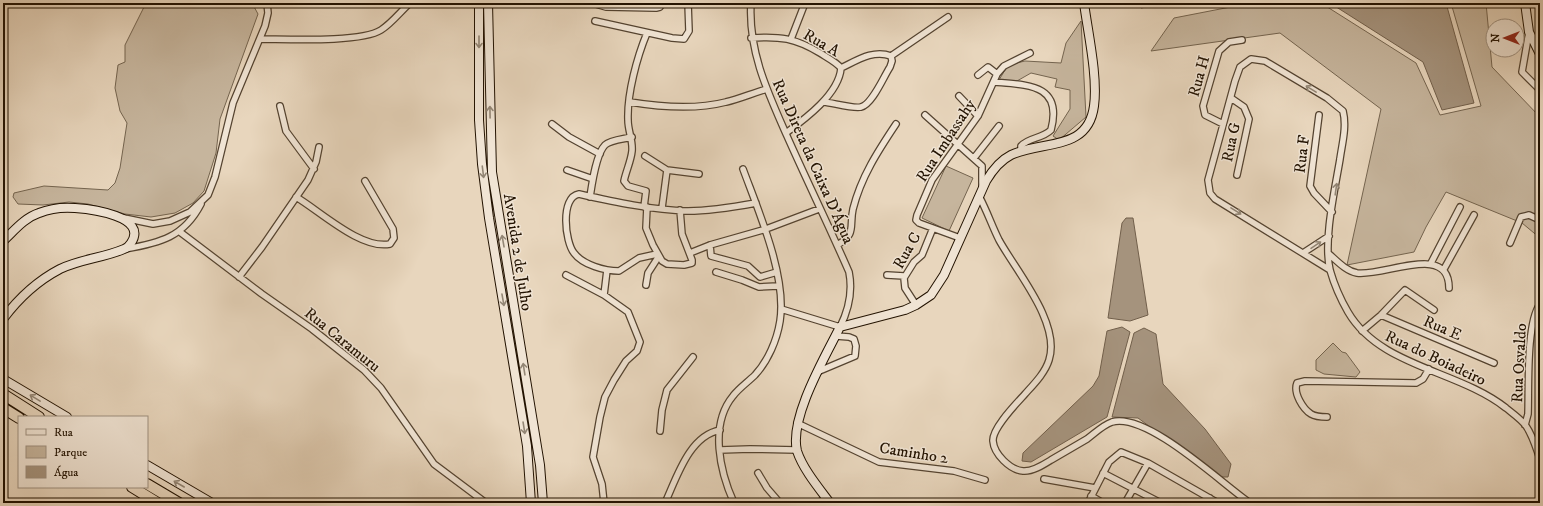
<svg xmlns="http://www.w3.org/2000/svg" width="1543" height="506" font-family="'IM FELL DW Pica',serif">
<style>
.green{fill:#c6b59d;stroke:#74644f}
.water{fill:#a5937d;stroke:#715f4b}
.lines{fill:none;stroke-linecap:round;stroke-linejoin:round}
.minor-casing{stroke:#544330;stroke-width:8}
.secondary-casing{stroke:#221201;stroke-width:10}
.motorway-casing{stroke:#221201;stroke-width:12}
.minor{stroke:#f0e4d4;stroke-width:5.5}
.secondary{stroke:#f0e4d4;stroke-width:8}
.motorway{stroke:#e8d6bd;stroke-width:10}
.oneway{stroke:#938675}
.labels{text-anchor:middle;stroke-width:3;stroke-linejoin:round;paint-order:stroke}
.street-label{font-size:16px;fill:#221201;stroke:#f0e4d4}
</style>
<rect width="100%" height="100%" fill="#e8d6bd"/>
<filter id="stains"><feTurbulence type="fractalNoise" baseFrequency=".005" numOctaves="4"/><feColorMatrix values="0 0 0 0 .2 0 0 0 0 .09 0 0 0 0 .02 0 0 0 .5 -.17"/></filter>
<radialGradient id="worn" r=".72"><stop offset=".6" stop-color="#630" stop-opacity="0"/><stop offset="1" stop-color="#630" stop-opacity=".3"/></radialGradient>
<path class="green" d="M146 3H252L258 14 220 119 216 153 204 191 193 203 175 213 151 217 125 214 88 204 69 202 43 205 18 204 13 197 14 193 44 186 108 190 115 183 120 168 127 123 120 111 115 88 118 65 125 62V45Z
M1251 3H1321L1416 63 1440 115 1481 106 1451 3H1486L1492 67 1540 117V238L1522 223 1446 192 1426 227 1414 252 1347 265 1381 109 1280 33 1151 51 1174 18Z
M1081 21 1086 117 1059 140 1053 136 1070 109V90L1055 87 1057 79 1031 73 1017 81 999 80 1008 65 1025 61 1061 63 1066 43Z
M946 166 973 178 949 231 922 218Z
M1333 343 1342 352 1346 353 1360 372 1356 377 1324 374 1316 370V360Z"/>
<path class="water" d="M1140 3H1170L1141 8Z
M1330 3H1446L1474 103 1442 110 1423 62Z
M1126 218H1133L1148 315 1130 321 1108 318 1122 223Z
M1122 327 1130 332 1107 417 1031 462 1022 461 1023 453 1093 386 1099 376 1107 331Z
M1144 328 1156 334 1163 384 1205 429 1231 464 1228 477H1218L1138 418 1112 417 1134 333Z"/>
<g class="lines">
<g class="minor-casing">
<path id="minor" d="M592 3 606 7 656 8 660 7 662 3
M751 3C748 51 768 93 787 136 807 181 829 226 849 272 853 292 849 309 840 327L781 309
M595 21 672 38 684 39 689 31 688 3
M1529 32 1522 72 1540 90
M751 38C780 36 795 38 820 53 828 58 836 62 841 68 839 94 805 119 786 133
M260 39C285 39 361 43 381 30 392 23 400 12 410 3
M791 39 805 3
M891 56 948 17
M841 68C856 61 873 49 891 56
M978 75 988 67 997 74
M994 82C1028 85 1063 84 1051 130 1042 139 1029 137 1021 146V151
M959 96 978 116
M1231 98 1244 107 1249 119 1237 175
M630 102C660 107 695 110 726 102 739 99 753 93 767 89
M824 102C833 103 854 109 861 107 872 105 884 76 890 67L892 61 891 56
M280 106 286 131 314 169
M925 115 982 166V185
M1319 115 1310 186 1314 193 1332 212
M552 124 569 137 600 154
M1223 124 1205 115 1203 106 1219 51 1229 42 1242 40
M645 156 667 170 699 174
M974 158 999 126
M567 170 593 179
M979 196C987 211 992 226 999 240 1016 271 1061 323 1049 360 1045 373 1034 384 1025 394 1017 403 992 428 993 441 994 454 1010 470 1023 471 1032 472 1043 465 1051 460 1063 453 1075 446 1087 439 1095 433 1103 425 1112 422 1147 412 1221 483 1250 503
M296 197C320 211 361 250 390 244L394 238 393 229 365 181
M590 197C592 184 596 154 605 145 610 140 624 139 632 137
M644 207 646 191 628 186 624 181C626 171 631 161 632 151 633 140 628 131 628 120 627 94 637 57 647 33
M647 207 646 228 653 245 662 261 667 264 684 265 692 263V260L682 234 680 210
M662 208 667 170
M124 218 153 224 170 221 190 212 208 195 215 177 233 103 265 26 268 13 267 3
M180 232 262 294 312 329 364 370 381 388 434 464 486 503
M960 238 919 223 916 220 917 215 932 180 978 116 997 74 1004 66 1030 53
M1510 243 1521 217 1529 215 1540 220
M710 245 711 256 748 266 760 277 777 272
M837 245C857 234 849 227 853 209 861 177 878 151 896 124
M125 249C160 243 184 237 201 204
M690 253 710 245 766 229 819 209
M1303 253 1329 236
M657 254 639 258 619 271C605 271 583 265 574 253 565 242 560 197 579 194 615 202 652 210 688 211 711 211 734 207 756 203
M1329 254C1337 261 1346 271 1357 273 1384 277 1449 242 1449 288
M1431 263 1460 207
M1444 269 1474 215
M1330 270 1215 199 1210 193 1208 180 1235 81 1240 67 1251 59 1265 61 1327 98 1343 111C1347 127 1342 144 1340 159 1335 189 1323 241 1330 270 1334 284 1341 300 1348 312 1380 367 1458 370 1506 408 1512 413 1521 419 1526 426 1533 436 1536 448 1540 459
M716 272 742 280 759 287 778 286
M566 275 604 295 628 312 640 342 637 351 626 361 614 380 605 397 600 417 593 457 602 484 604 503
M887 275 904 276
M239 277 262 247 308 180 316 162 319 147
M646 285 648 273 659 256
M604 295 607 270
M916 305 905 288 904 278 914 262 922 255 933 228
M1381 315 1494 363
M1362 331 1381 315 1405 290 1434 310
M817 372 855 356 856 346 854 339 849 337 836 336
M1327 417C1322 417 1316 417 1311 414 1303 409 1293 393 1297 383L1305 381 1416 383 1423 379 1429 369
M797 423 879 462 954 471 985 480
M1525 425 1528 414C1529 388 1526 323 1540 304
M660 431 662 410 667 390 693 357
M720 450 750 449 797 450
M758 473 767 488 780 503
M1103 473 1161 503
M1044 479 1095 488
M1091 496 1103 503
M665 503C677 477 689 436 720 430
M734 503C720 472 709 425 733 396 739 388 748 382 755 375 768 361 777 340 780 321 787 276 758 210 743 169
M818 503 826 498
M1088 503 1109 462 1121 452 1148 463 1218 503
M1125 503 1148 463
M1207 503 1210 498"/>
</g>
<g class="secondary-casing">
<path id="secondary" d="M479 3V120L482 164 489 218 527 446 531 503
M488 3 492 172 540 465 543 503
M1525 3 1529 32 1540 54
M3 241C14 231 24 218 39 213 49 209 63 207 75 208 90 209 149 216 131 243 129 246 127 248 124 249 103 258 81 259 60 269 37 281 18 299 3 319
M3 379 67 417
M147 465 212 503
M830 503C818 487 803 469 797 451 789 418 825 357 840 327L905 310 916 305 931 295 944 275 986 181C992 171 1001 160 1011 155 1042 140 1088 152 1094 106 1098 77 1088 33 1084 3"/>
</g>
<g class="motorway-casing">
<path id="motorway" d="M3 394 39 417
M3 408 19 418
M147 484 179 503
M132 487 158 503"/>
</g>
<use href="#minor" class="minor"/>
<use href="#secondary" class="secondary"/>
<use href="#motorway" class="motorway"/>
</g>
<defs><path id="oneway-shaft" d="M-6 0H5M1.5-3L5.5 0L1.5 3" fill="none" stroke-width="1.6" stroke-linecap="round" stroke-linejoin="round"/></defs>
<g class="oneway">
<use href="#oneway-shaft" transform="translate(479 42) rotate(90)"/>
<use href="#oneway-shaft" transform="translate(1311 89) rotate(-149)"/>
<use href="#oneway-shaft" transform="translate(490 112) rotate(-91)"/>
<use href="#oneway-shaft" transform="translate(483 172) rotate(83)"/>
<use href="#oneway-shaft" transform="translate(1336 189) rotate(-82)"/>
<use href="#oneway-shaft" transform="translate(1236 211) rotate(32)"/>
<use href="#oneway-shaft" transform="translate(503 241) rotate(-100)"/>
<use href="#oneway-shaft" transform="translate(1316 245) rotate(-34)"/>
<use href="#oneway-shaft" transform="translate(503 300) rotate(80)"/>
<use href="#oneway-shaft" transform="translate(524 369) rotate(-99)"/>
<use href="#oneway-shaft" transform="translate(35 398) rotate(-149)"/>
<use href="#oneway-shaft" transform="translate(524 428) rotate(81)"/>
<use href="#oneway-shaft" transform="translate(179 484) rotate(-150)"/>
</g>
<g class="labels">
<g class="street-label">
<text transform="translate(822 42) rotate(30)" y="6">Rua A</text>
<text transform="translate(1198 76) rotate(-74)" y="6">Rua H</text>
<text transform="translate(945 140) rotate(-57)" y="6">Rua Imbassahy</text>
<text transform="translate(1230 142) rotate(-78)" y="6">Rua G</text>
<text transform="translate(1301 154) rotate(-83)" y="6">Rua F</text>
<text transform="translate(814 161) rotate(66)" y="6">Rua Direta da Caixa D'Água</text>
<text transform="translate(906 250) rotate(-60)" y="6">Rua C</text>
<text transform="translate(519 252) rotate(81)" y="6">Avenida 2 de Julho</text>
<text transform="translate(1443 327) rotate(23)" y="6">Rua E</text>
<text transform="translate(343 339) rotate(39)" y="6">Rua Caramuru</text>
<text transform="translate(1436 357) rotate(25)" y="6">Rua do Boiadeiro</text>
<text transform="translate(1518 363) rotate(-87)" y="6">Rua Osvaldo</text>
<text transform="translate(914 452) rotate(9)" y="6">Caminho 2</text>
</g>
</g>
<rect width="1543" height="506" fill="none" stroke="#e8d6bd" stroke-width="16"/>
<rect x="4" y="4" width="1535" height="498" fill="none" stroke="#221201" stroke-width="2"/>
<rect x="8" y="8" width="1527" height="490" fill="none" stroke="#221201"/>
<rect x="18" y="416" width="130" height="72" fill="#f0e4d4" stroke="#9e9080"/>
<rect x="26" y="429" width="20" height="6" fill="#f0e4d4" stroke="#9e9080"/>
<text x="54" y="436" font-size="12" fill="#221201">Rua</text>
<rect x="26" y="446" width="20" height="12" fill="#c6b59d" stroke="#9e9080"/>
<text x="54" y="456" font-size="12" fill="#221201">Parque</text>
<rect x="26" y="466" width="20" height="12" fill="#a5937d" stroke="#9e9080"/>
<text x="54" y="476" font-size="12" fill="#221201">Água</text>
<g transform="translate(1505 38) rotate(270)"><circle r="19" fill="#f0e4d4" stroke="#9e9080"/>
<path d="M0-3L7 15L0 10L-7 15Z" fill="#8f2418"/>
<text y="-6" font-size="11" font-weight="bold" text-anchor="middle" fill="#221201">N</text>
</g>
<rect width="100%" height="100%" filter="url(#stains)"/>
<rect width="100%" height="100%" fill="url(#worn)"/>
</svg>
